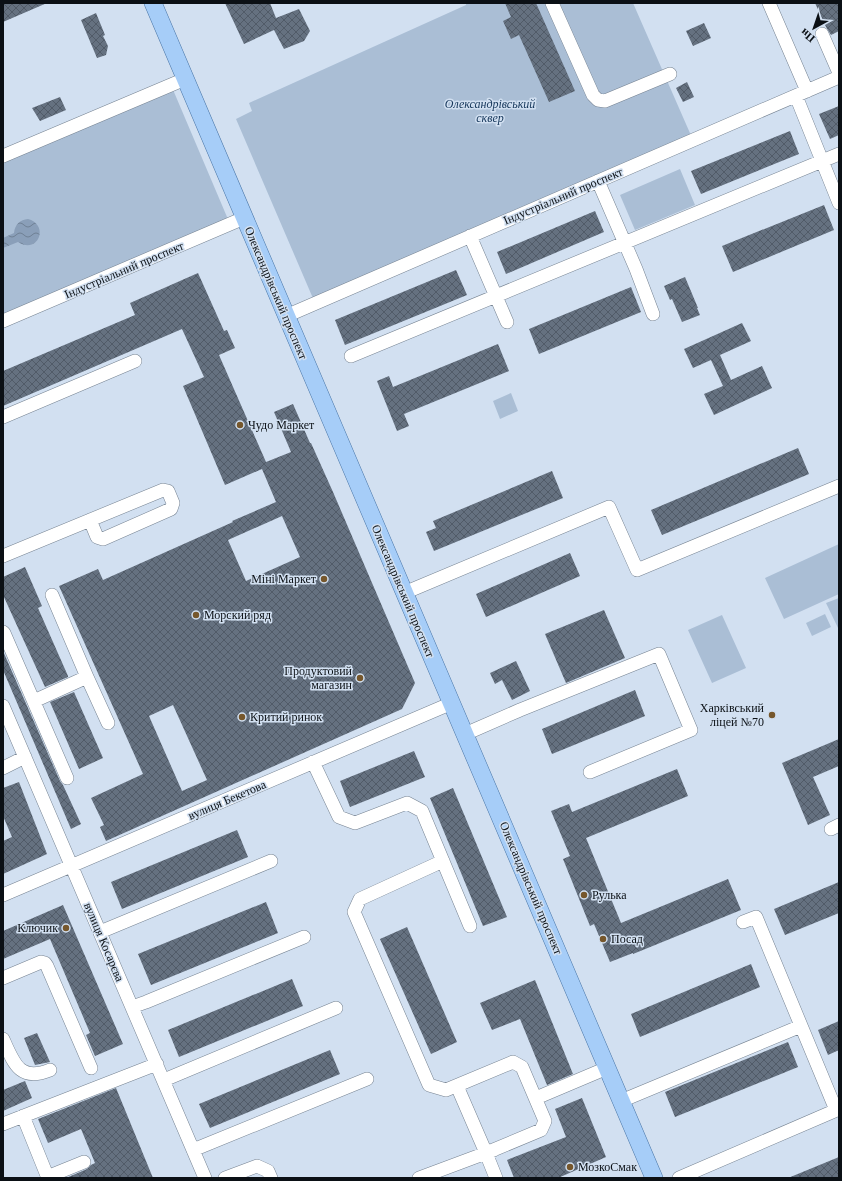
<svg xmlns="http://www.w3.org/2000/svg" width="842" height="1181" font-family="'Times New Roman',serif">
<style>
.green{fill:#aabed5}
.water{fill:url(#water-waves)}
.building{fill:url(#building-cross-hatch);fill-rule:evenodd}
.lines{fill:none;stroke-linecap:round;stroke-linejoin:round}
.minor-casing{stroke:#768392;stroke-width:14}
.major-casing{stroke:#4975a6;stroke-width:18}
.minor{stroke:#fff;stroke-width:13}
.major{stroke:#a6cdf8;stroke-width:17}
.poi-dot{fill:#76572c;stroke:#d2e0f1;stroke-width:1.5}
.labels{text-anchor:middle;stroke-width:3;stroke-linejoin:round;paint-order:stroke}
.park-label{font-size:12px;font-style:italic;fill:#15365a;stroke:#d2e0f1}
.street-label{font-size:12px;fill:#0b1015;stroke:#d2e0f1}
.poi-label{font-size:12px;fill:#0b1015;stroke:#d2e0f1;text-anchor:start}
</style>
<defs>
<pattern id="water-waves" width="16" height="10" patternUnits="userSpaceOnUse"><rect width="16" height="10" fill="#8a9fb9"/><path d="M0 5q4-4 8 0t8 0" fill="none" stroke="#6f8095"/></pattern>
<pattern id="building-cross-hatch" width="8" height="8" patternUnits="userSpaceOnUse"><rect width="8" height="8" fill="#657180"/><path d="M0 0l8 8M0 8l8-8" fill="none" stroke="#515b68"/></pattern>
</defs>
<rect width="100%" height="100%" fill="#d2e0f1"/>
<path class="green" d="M466 3H633L693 140 315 303 236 119 252 111 249 103 384 42 466 5Z
M171 85 230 224 3 319V156Z
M680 169 695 205 635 230 620 195Z
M511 393 518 411 500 419 493 401Z
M839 544V594L784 619 765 578Z
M839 598V630L826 603Z
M825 614 831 627 812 636 806 623Z
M722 615 746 668 712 683 688 630Z"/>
<path class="water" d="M28 219C50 225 38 255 18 242L3 248V238L14 233C15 224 20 220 28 219Z"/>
<path class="building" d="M3 3H47L3 22Z
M225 3H270L276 18 299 9 310 31 304 41 284 49 274 30 244 44Z
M505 3H536L575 91 549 102 519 35 511 39 503 21 511 17Z
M815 3H839V31L831 35 826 27Z
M96 13 105 35 103 36 108 46 106 55 97 58 81 20Z
M704 23 711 38 693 46 686 31Z
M687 82 694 97 683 102 676 88Z
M60 97 66 110 40 121 32 108Z
M839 106V135L830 139 819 114Z
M790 131 799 154 701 194 691 171Z
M824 205 834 230 733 272 722 246Z
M595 211 604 232 506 274 497 252Z
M456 270 467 295 345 345 335 320Z
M198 273 224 331 227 330 235 348 219 355 266 462 291 452 274 412 293 404 310 443H311L333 492 415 683 402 709 106 841 100 827 104 825 91 798 143 774 59 586 98 569 103 580 233 522 232 521 276 502 262 469 225 485 183 386 204 377 182 329 3 406V371L135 315 130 303ZM282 516 300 557 246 581 228 540ZM173 705 207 780 182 791 149 716Z
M685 277 698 308H697L700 315 682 322 672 299 670 300 664 286Z
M631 287 641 312 539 354 529 329Z
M742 323 751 341 720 355 731 380 762 366 772 388 714 415 704 394 723 386 711 360 693 368 684 349Z
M498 344 509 371 404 414 409 426 397 431 377 381 389 376 393 387Z
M798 448 809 474 662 535 651 510Z
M552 471 563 498 434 551 426 532 436 528 433 521Z
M570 553 580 576 486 617 476 594Z
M25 567 42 606 38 608 68 676V677L45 687 3 595V577Z
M604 610 625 658 566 683 545 634Z
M3 651 60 781 63 785 81 824 71 829 3 670Z
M516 661 530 691 512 700 502 680 495 684 490 673Z
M635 690 645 716 552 754 542 729Z
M74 692 103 758 79 769 50 702Z
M839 739V766L813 777 830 815 808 825 782 763Z
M414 751 425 777 350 807 340 781Z
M677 769 688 796 586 838 621 923 728 879 741 910 633 954V953L610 962 594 924 590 926 563 859 570 856 551 811 569 804 572 812Z
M19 782 47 854 3 874V841L12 837 3 816V788Z
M453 788 507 917 483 926 430 798Z
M237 830 248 857 122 909 111 882Z
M839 882V913L785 935 774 909Z
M266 902 278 933 151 985 138 954Z
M63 905 123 1044 95 1056 86 1035 90 1033 50 939 3 959V931Z
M407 927 457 1042 431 1054 380 939Z
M751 964 760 987 640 1037 631 1014Z
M292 979 303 1006 179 1057 168 1030Z
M535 980 573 1074 547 1085 520 1019 492 1030 480 1003Z
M839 1021V1050L828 1055 818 1030Z
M37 1033 50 1062 35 1065 24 1038Z
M788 1042 798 1067 675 1117 665 1092Z
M330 1050 340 1074 210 1128 199 1104Z
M25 1081 32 1098 3 1111V1090Z
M116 1088 153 1178H66L87 1169 91 1165 95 1163 81 1129 48 1143 38 1119Z
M582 1098 606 1157 558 1178H514L507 1160 566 1137 555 1109Z
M839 1157V1178H788Z"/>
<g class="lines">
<g class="minor-casing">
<path id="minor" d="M552 3 593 95 598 100 605 101 670 74
M769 3 807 91
M822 34 839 73
M796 96 839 203
M3 156 185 79
M598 181 636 269 653 314
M470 236 507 322
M286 316 839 77
M3 321 244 218
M351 356 839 154
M3 417 135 361
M3 556 163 490 168 491 173 503 171 509 103 539 97 537 90 520
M404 593 609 507 637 570 839 486
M52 595 87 677
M3 632 4 633 67 778
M34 701 87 677 108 723
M3 706 205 1178
M465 734 520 710 659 654 691 730 590 772
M313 762 339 817 355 823 407 803 422 811 470 926
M3 768 25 757
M831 829 839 825
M3 895 452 703
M743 922 756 917 836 1110
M100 932 271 861
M3 978 41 962 45 963 47 966 91 1068
M132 1007 146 1002 304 937
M3 1039C14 1064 20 1082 50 1070
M164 1080 336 1008
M457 1086 486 1153
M536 1098 607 1068
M621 1101 801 1026
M23 1116 48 1178
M3 1124 157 1064
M193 1150 367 1079
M494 1150 486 1153 496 1178
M47 1177 84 1162
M225 1178 257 1166 268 1171 271 1178
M419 1178 486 1153 541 1130 545 1121 522 1067 513 1062 446 1090 429 1085 354 912 360 899 443 861
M679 1178 839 1109"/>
</g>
<g class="major-casing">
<path id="major" d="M153 3 654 1178"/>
</g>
<use href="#minor" class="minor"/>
<use href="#major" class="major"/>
</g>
<g class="poi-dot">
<circle cx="240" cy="425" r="4"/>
<circle cx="324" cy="579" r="4"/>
<circle cx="196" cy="615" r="4"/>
<circle cx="360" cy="678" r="4"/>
<circle cx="772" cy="715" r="4"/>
<circle cx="242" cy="717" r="4"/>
<circle cx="584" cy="895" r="4"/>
<circle cx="66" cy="928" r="4"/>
<circle cx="603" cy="939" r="4"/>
<circle cx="570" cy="1167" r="4"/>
</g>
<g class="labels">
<g class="park-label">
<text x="490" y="108">Олександрівський<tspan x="490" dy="14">сквер</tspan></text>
</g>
<g class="street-label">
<text transform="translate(563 196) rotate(-23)" y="4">Індустріальний проспект</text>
<text transform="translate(124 270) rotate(-23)" y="4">Індустріальний проспект</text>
<text transform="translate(276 293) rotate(67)" y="4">Олександрівський проспект</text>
<text transform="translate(403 591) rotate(67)" y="4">Олександрівський проспект</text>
<text transform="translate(227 800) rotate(-23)" y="4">вулиця Бекетова</text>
<text transform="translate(531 888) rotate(67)" y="4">Олександрівський проспект</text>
<text transform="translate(104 942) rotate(67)" y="4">вулиця Косарєва</text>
</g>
<g class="poi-label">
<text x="248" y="429">Чудо Маркет</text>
<text x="316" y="583" text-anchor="end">Міні Маркет</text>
<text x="204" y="619">Морский ряд</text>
<text x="352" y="675" text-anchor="end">Продуктовий<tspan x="352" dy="14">магазин</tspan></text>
<text x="764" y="712" text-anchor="end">Харківський<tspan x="764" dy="14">ліцей №70</tspan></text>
<text x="250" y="721">Критий ринок</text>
<text x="592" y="899">Рулька</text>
<text x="58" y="932" text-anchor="end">Ключик</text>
<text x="611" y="943">Посад</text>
<text x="578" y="1171">МозкоСмак</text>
</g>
</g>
<rect width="842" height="1181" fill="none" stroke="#0b1015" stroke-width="8"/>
<g transform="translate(814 28) rotate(220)" stroke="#d2e0f1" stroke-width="3" paint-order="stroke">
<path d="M0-3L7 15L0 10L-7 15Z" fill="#0b1015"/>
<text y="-6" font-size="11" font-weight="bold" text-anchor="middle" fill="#0b1015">Пн</text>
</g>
</svg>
